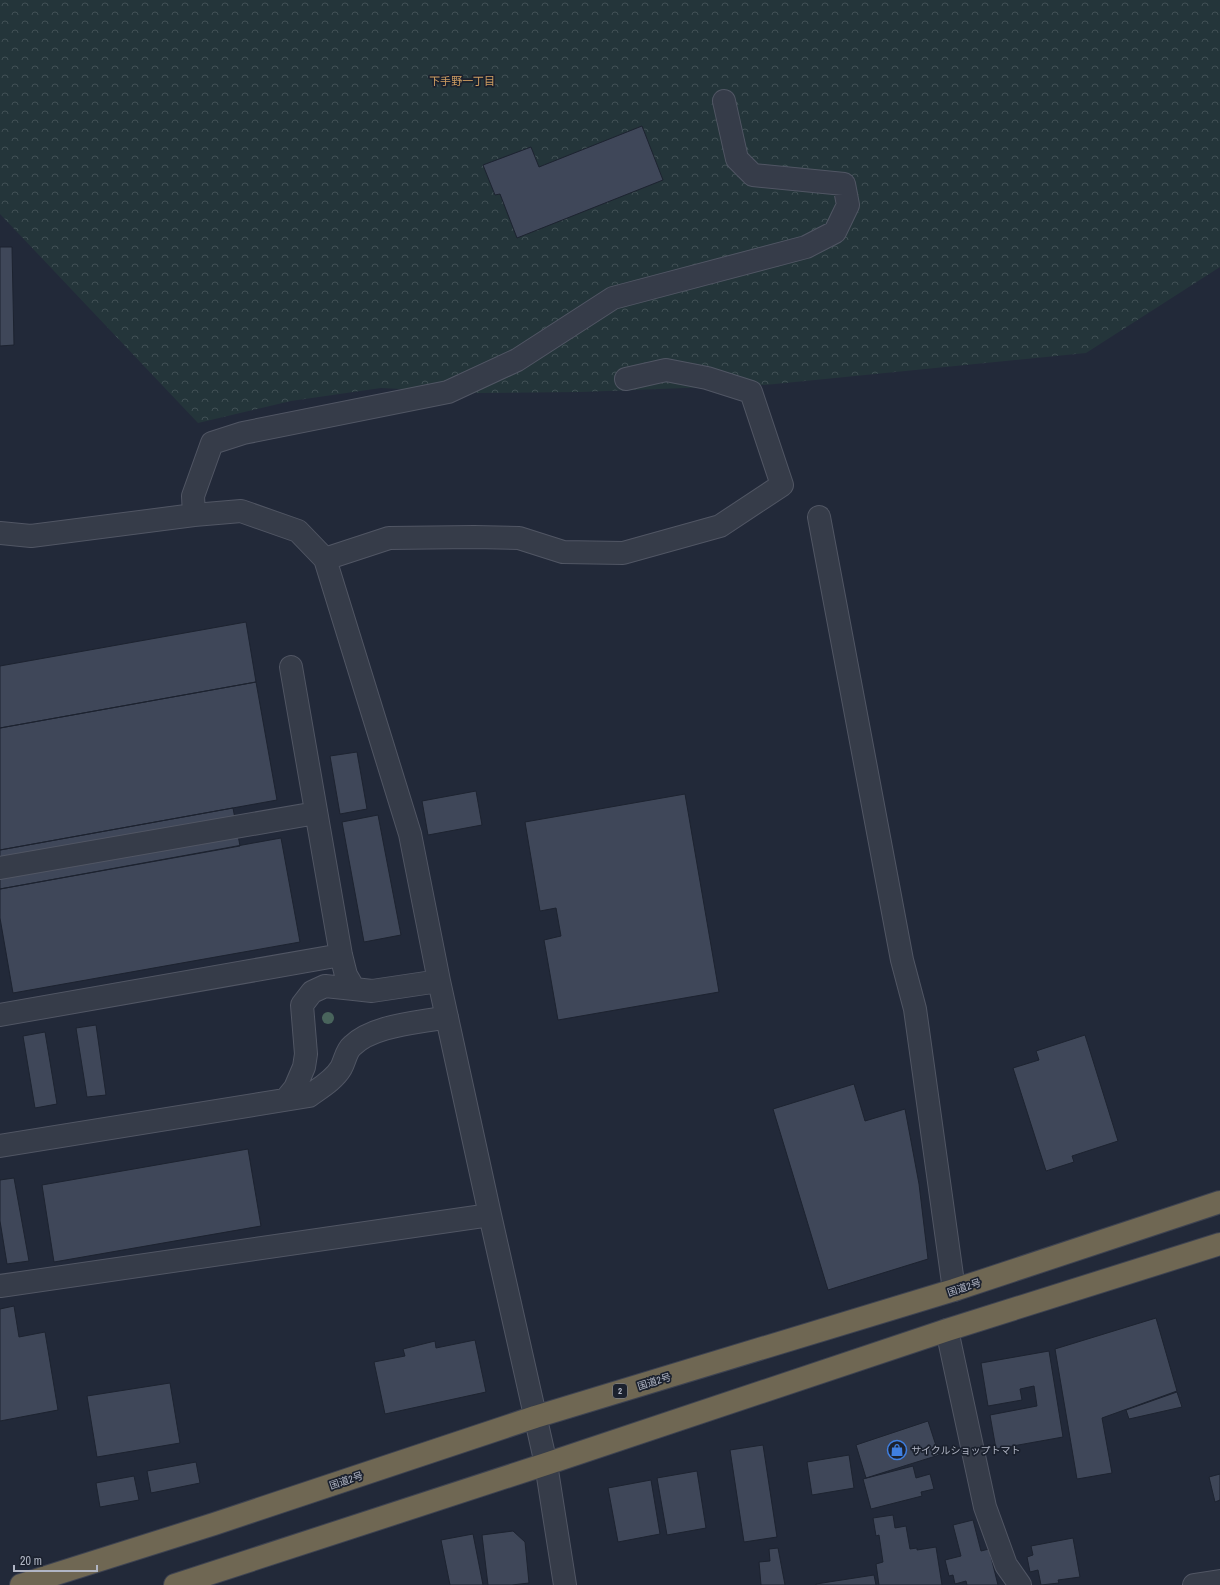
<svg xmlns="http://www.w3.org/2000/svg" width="1220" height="1585" font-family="'Archivo Narrow','Noto Sans JP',sans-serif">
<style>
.forest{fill:url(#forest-crowns)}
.building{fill:#3f4759;stroke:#1d2330}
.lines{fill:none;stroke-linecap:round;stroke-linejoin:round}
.minor-casing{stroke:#515664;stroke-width:24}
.highway-casing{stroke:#3e4351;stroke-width:24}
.minor{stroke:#363c49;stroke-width:22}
.highway{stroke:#6f6753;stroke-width:22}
.tree{fill:#49645c}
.labels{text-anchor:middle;stroke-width:3.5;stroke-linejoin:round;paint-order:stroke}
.shield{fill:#1b212e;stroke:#848998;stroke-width:1}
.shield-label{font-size:9px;font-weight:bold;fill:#b1b6c5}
.street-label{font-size:10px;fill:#b1b6c5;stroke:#1b212e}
.poi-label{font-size:10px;fill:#b1b6c5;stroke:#1b212e;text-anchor:start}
.neighbourhood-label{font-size:11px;fill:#cf9e62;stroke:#1b212e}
</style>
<defs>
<pattern id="forest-crowns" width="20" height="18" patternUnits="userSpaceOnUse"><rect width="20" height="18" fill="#24353a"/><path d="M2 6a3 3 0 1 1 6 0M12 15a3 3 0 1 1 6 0" fill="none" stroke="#415055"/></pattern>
</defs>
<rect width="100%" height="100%" fill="#222939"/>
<path class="forest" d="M0 0H1220V267L1086 353 765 385 581 392 480 393 381 388 291 401 198 423 0 214Z"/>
<path class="building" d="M642 126 663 180 517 238 500 194 495 195 483 165 531 147 539 167Z
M0 247H12L14 345 0 346Z
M246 622 256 682 0 728V666Z
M256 682 277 800 0 850V728Z
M357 752 367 809 340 814 330 756Z
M476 791 482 825 428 835 422 801Z
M685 794 719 992 558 1020 544 940 561 936 556 908 540 911 525 822Z
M233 808 240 846 0 889V850Z
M378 815 401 935 364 942 342 822Z
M281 838 300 942 13 993 0 918V889Z
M96 1025 106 1095 87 1097 76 1028Z
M45 1032 57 1104 35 1108 23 1036Z
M1085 1035 1118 1141 1072 1156 1074 1162 1046 1171 1013 1068 1039 1060 1036 1051Z
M854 1084 865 1121 905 1109 919 1184 928 1259 828 1290 773 1109Z
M248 1149 261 1226 54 1262 42 1185Z
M14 1178 29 1261 7 1264 0 1221V1180Z
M14 1306 19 1337 45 1332 58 1410 0 1421V1309Z
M1156 1318 1177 1391 1102 1418 1112 1473 1077 1479 1055 1349Z
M475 1340 486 1392 385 1414 374 1362 405 1356 403 1349 435 1341 436 1348Z
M1049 1351 1063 1437 996 1449 990 1415 1037 1406 1034 1386 1020 1389 1022 1400 988 1406 981 1363Z
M170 1383 180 1443 97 1457 87 1396Z
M1177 1392 1182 1407 1129 1419 1126 1410Z
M928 1421 939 1455 866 1478 856 1445Z
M763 1445 777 1537 744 1542 730 1450Z
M849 1455 854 1488 812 1495 807 1462Z
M196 1462 200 1483 151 1493 147 1471Z
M913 1466 916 1478 930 1474 934 1489 921 1492 922 1496 871 1509 863 1479Z
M697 1471 706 1528 667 1535 657 1478Z
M1220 1474V1500L1215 1502 1209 1477Z
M134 1476 139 1500 100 1507 96 1483Z
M651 1480 660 1534 618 1542 608 1488Z
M893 1515 895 1528 906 1526 910 1549 917 1548V1550L936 1547 942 1585H879L876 1564 883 1562 879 1535 876 1536 873 1518Z
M973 1520 981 1551 989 1549 998 1585H967L966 1581 955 1584 953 1575 949 1576 945 1560 961 1556 953 1525Z
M513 1531 525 1542 529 1583 512 1585H488L482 1535Z
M473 1534 483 1585H450L441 1540Z
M1073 1538 1080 1577 1058 1580 1059 1583 1041 1585 1038 1570 1030 1572 1027 1557 1033 1555 1031 1546Z
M778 1548 785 1585H761L759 1562 770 1561 769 1549Z
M874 1575 876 1585H816V1584Z"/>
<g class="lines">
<g class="minor-casing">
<path id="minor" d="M194 515 193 496 212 443 243 433 448 392 517 360 613 298 806 247 835 232 848 205 844 184 753 175 737 159 724 101
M819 517 902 960 915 1009 954 1290
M0 533 31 536 194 515 241 511 298 531 325 559 410 834 439 981 490 1215 546 1464 565 1585
M325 559 389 538 474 537 519 538 563 552 623 553 720 526 782 485 751 392 707 378 666 370 626 379
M291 667 341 955 346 975 354 989 372 991 439 981
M0 868 316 813
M0 1015 341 955
M286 1099 295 1088 304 1067 306 1054 302 1005 312 992 325 986 354 989
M0 1146 309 1096C320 1088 334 1080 341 1068 345 1061 346 1051 352 1046 373 1025 418 1023 447 1017
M0 1286 490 1215
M947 1330 985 1507 1006 1565 1020 1585
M1194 1585 1220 1581"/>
</g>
<g class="highway-casing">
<path id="highway" d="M21 1585 214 1524 535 1417 954 1290 1220 1202
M175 1585 546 1464 947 1330 1220 1244"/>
</g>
<use href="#minor" class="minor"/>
<use href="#highway" class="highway"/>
</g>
<circle class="tree" cx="328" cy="1018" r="6"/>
<defs>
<g id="shop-ring" transform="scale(1)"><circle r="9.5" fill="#1b212e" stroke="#3f7fe0" stroke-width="1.5"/><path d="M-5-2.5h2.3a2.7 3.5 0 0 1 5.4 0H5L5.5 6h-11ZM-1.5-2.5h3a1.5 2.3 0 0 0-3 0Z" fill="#3f7fe0"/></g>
</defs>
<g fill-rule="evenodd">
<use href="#shop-ring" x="897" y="1450"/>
</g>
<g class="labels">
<rect class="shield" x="613" y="1384" width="14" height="14" rx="3"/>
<g class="shield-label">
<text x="620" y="1394">2</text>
</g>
<g class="street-label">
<text transform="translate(964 1287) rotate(-18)" y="4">国道2号</text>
<text transform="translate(654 1381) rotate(-17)" y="4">国道2号</text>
<text transform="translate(346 1480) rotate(-18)" y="4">国道2号</text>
</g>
<g class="poi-label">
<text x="911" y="1454">サイクルショップトマト</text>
</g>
<g class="neighbourhood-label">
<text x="462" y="85">下手野一丁目</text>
</g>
</g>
<path d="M14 1565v6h83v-6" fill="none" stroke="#b1b6c5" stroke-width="2"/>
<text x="20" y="1565" font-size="12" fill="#b1b6c5" stroke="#1b212e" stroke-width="3" paint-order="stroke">20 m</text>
</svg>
